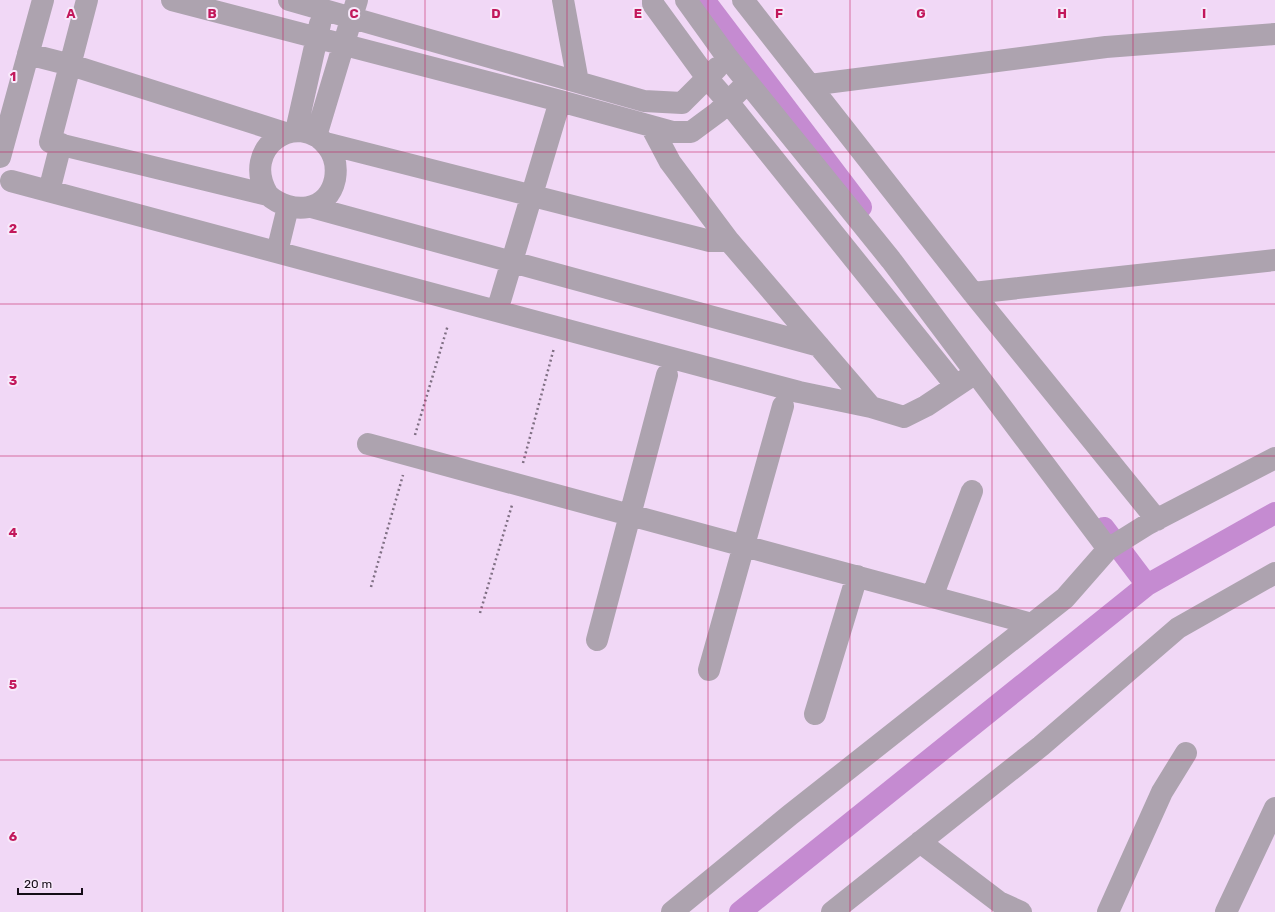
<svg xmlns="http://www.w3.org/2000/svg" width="1275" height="912" font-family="Rubik,sans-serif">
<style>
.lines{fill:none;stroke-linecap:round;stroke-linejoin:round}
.canal{stroke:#c58bd1;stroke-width:22}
.path{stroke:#7f6f83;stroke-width:2.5;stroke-dasharray:2 3;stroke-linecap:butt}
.street{stroke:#ada3af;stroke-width:22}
.grid{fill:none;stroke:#c2185b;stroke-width:1;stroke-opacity:0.55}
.grid-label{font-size:13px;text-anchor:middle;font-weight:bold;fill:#c2185b;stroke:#f8e9fb;stroke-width:4;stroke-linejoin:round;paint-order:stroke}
</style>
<rect width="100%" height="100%" fill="#f1d8f6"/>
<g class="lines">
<path class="canal" d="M704 0 861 207
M1104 528 1147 585
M740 912 1147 585 1275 513"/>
<path class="path" d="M415 435 448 325
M523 463 554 348
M371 587 403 475
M480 613 512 505"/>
<path class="street" d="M87 0 50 142 268 195C291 215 328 213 335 179 337 167 335 156 328 147 298 108 239 148 268 195
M172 0 560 101 673 132H691L718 112 747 83
M289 0 644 101 682 103 717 68
M563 0 578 82
M653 0V4L707 78 728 102 956 386
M686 0 727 57 891 260 1108 549
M743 0 973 293 1157 520
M28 54 71 65 285 133
M810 85 1106 47 1275 34
M296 131 320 24
M316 136 357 0
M325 143 710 241H729L670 162 651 126
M0 157 43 0
M11 181 799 392 871 407 729 241
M49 191 61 144
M311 207 819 346
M277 252 288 207
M973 293 1275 260
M497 311 560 101
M871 407 904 417 926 406 968 378
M368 444 1032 624
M932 597 972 491
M597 640 667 375
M709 670 783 406
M815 714 857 576
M920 842 999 902 1021 912
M672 912 790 815 1065 598 1108 549 1148 524 1275 458
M832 912 1041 746 1178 628 1275 573
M1108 912 1162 792 1186 753
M1226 912 1275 808"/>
</g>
<path class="grid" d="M142 0V912M283 0V912M425 0V912M567 0V912M708 0V912M850 0V912M992 0V912M1133 0V912M0 152H1275M0 304H1275M0 456H1275M0 608H1275M0 760H1275"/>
<g class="grid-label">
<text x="71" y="18">A</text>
<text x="212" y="18">B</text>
<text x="354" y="18">C</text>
<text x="496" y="18">D</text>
<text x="638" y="18">E</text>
<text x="779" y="18">F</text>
<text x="921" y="18">G</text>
<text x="1062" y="18">H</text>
<text x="1204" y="18">I</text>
<text x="13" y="81">1</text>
<text x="13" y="233">2</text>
<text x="13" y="385">3</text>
<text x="13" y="537">4</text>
<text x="13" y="689">5</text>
<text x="13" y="841">6</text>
</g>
<path d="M18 888v6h64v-6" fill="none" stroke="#140c16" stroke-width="2"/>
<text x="24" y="888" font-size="12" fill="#140c16" stroke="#f8e9fb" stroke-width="3" paint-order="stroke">20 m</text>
</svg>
